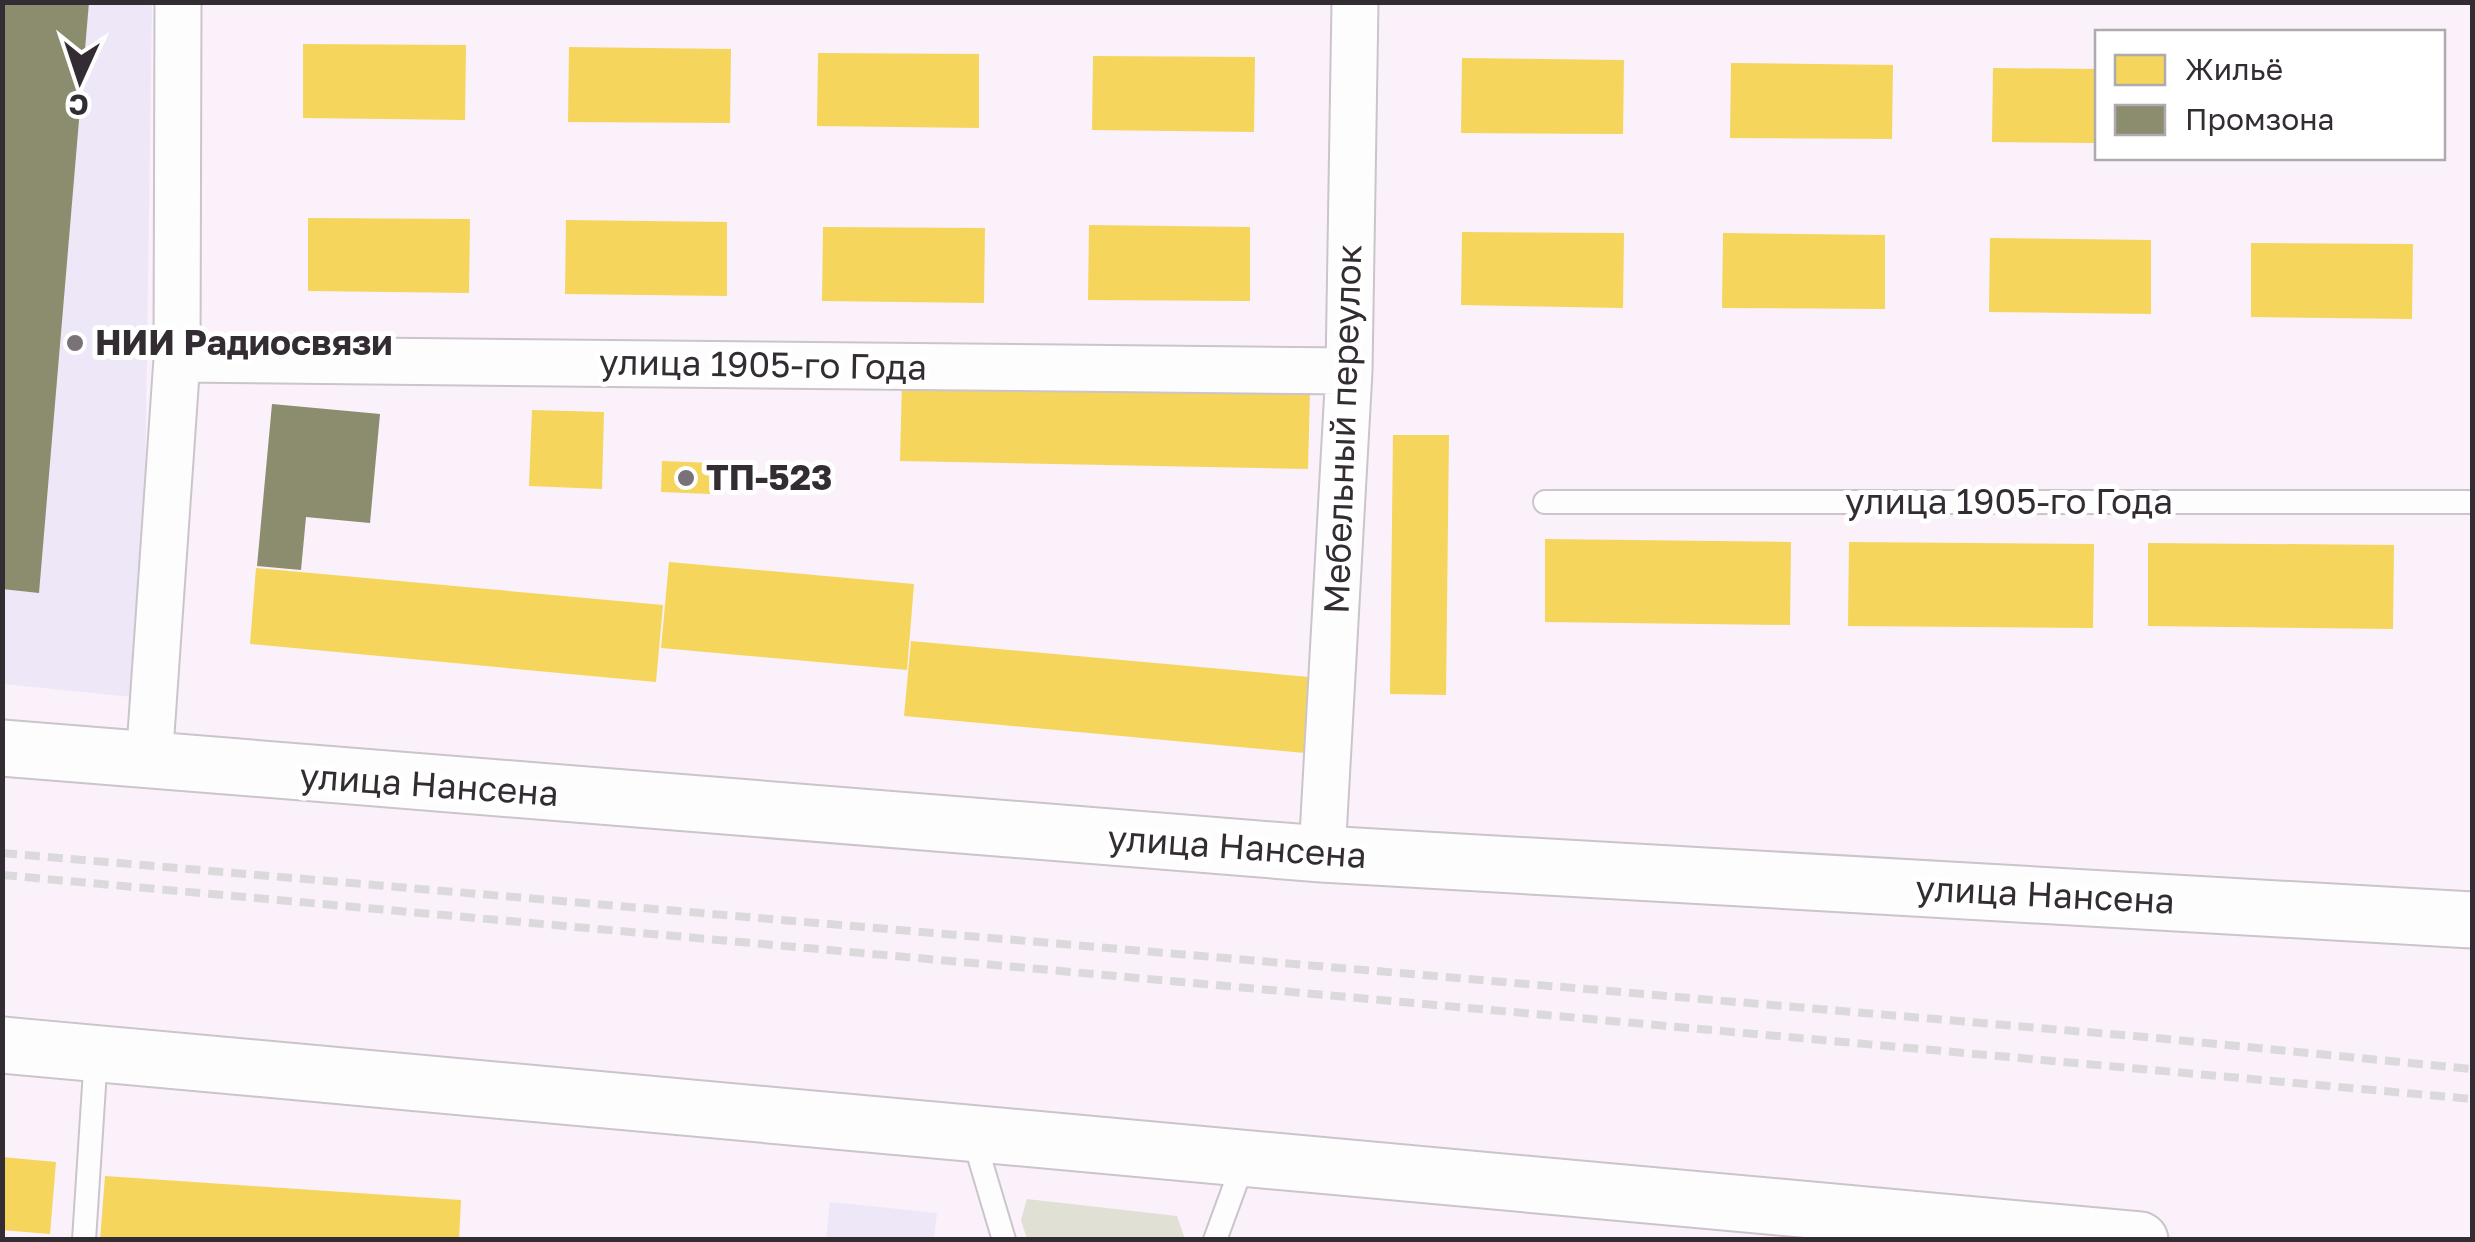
<svg xmlns="http://www.w3.org/2000/svg" width="2475" height="1242" font-family="'Golos Text',sans-serif">
<style>
.industrial{fill:#ede7f7}
.green{fill:#e1e0d4}
.homes{fill:#f6d55c}
.industry{fill:#8c8c6e}
.lines{fill:none;stroke-linecap:round;stroke-linejoin:round}
.service-casing{stroke:#cbc4cb;stroke-width:26}
.minor-casing{stroke:#cbc4cb;stroke-width:49}
.primary-casing{stroke:#cbc4cb;stroke-width:59}
.service{stroke:#fefdfe;stroke-width:22}
.minor{stroke:#fefdfe;stroke-width:45}
.primary{stroke:#fefdfe;stroke-width:55}
.rail{stroke:#dbd9db;stroke-width:8;stroke-dasharray:15 8;stroke-linecap:butt}
.poi-dot{fill:#797279;stroke:#fff;stroke-width:4}
.labels{text-anchor:middle;stroke-width:10;stroke-linejoin:round;paint-order:stroke}
.poi-label{font-size:35px;font-weight:bold;fill:#332d33;stroke:#fff;text-anchor:start}
.street-label{font-size:35px;fill:#332d33;stroke:#fff}
</style>
<rect width="100%" height="100%" fill="#faf1fa"/>
<path class="industrial" d="M2 3H152L142 698 3 684Z
M830 1202 937 1213 934 1239H826Z"/>
<path class="green" d="M1027 1199 1177 1216 1185 1239H1027L1021 1220Z"/>
<path class="homes" d="M303 44 466 45 465 120 303 118Z
M569 47 731 49 730 123 568 122Z
M818 53 979 54V128L817 126Z
M1093 56 1255 57 1254 132 1092 130Z
M1462 58 1624 60 1623 134 1461 133Z
M1731 63 1893 65 1892 139 1730 138Z
M1993 68 2098 69V143L1992 142Z
M308 218 470 219 469 293 308 291Z
M566 220 727 222V296L565 294Z
M1089 225 1250 227V301L1088 300Z
M823 227 985 228 984 303 822 301Z
M1462 232 1624 233 1623 308 1461 305Z
M1723 233 1885 235V309L1722 308Z
M1990 238 2151 240V314L1989 312Z
M2251 243 2413 244 2412 319 2251 317Z
M902 381 1310 391 1308 469 900 461Z
M532 410 604 412 602 489 529 486Z
M1393 435H1449L1446 695 1390 694Z
M662 461 711 463 710 494 661 492Z
M1545 539 1791 542 1790 625 1545 622Z
M1849 542 2094 544 2093 628 1848 626Z
M2148 543 2394 545 2393 629 2148 626Z
M669 562 914 584 907 670 661 648Z
M256 568 663 605 656 682 250 644Z
M911 641 1332 679 1326 755 904 716Z
M2 1157 56 1162 50 1234 2 1230Z
M105 1176 461 1200 459 1240H100Z"/>
<path class="industry" d="M2 2H89L39 593 2 589Z
M272 404 380 414 370 523 306 517 301 570 257 566Z"/>
<g class="lines">
<g class="service-casing">
<path id="service" d="M1545 502H2472
M973 1136 1004 1240
M84 1240 96 1055
M1215 1240 1245 1158"/>
</g>
<g class="minor-casing">
<path id="minor" d="M177 359 1349 371
M149 763 177 359 178 2
M1322 854 1349 371 1355 2"/>
</g>
<g class="primary-casing">
<path id="primary" d="M2 748 1322 854 2472 920
M2 1045 2140 1240"/>
</g>
<use href="#service" class="service"/>
<use href="#minor" class="minor"/>
<use href="#primary" class="primary"/>
<path class="rail" d="M2 853 2156 1038 2472 1069
M2 875 2472 1099"/>
</g>
<g class="poi-dot">
<circle cx="75" cy="343" r="10"/>
<circle cx="686" cy="478" r="10"/>
</g>
<g class="labels">
<g class="poi-label">
<text x="95" y="355">НИИ Радиосвязи</text>
<text x="706" y="490">ТП-523</text>
</g>
<g class="street-label">
<text transform="translate(763 365) rotate(1)" y="12">улица 1905-го Года</text>
<text transform="translate(1343 429) rotate(-88)" y="12">Мебельный переулок</text>
<text x="2009" y="514">улица 1905-го Года</text>
<text transform="translate(429 785) rotate(4)" y="12">улица Нансена</text>
<text transform="translate(1237 847) rotate(4)" y="12">улица Нансена</text>
<text transform="translate(2045 895) rotate(3)" y="12">улица Нансена</text>
</g>
</g>
<rect width="2475" height="1242" fill="none" stroke="#332d33" stroke-width="10"/>
<rect x="2095" y="30" width="350" height="130" fill="#ffffff" stroke="#adabad" stroke-width="2.5"/>
<rect x="2115" y="55" width="50" height="30" fill="#f6d55c" stroke="#adabad" stroke-width="2.5"/>
<text x="2185" y="80" font-size="30" fill="#332d33">Жильё</text>
<rect x="2115" y="105" width="50" height="30" fill="#8c8c6e" stroke="#adabad" stroke-width="2.5"/>
<text x="2185" y="130" font-size="30" fill="#332d33">Промзона</text>
<g transform="translate(80 80) rotate(183)" stroke="#ffffff" stroke-width="8" paint-order="stroke">
<path d="M0-8L18 38L0 25L-18 38Z" fill="#332d33"/>
<text y="-15" font-size="28" font-weight="bold" text-anchor="middle" fill="#332d33">С</text>
</g>
</svg>
